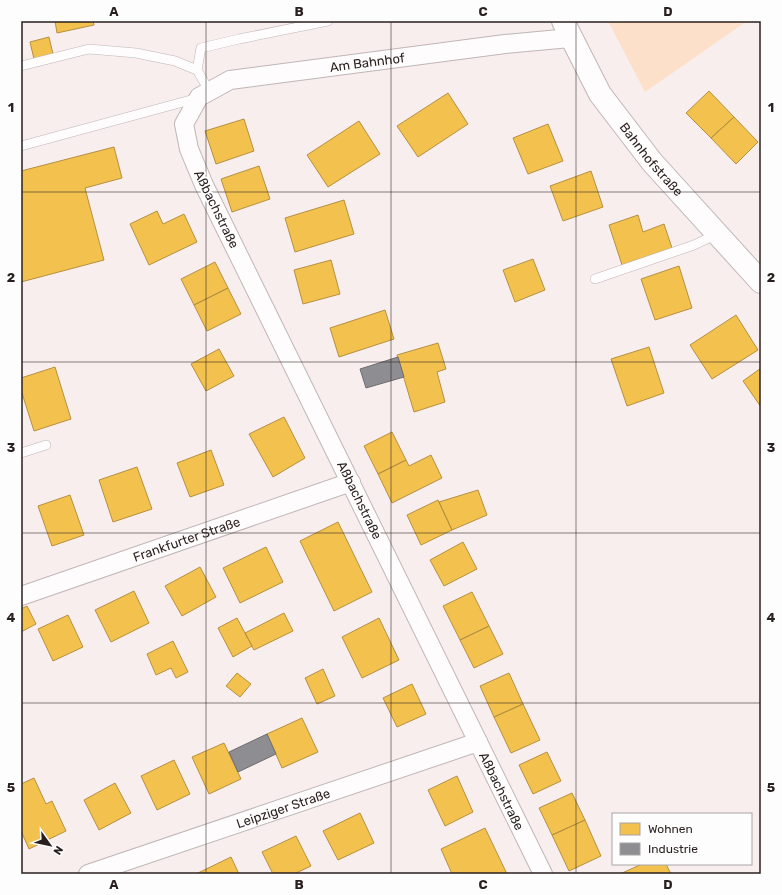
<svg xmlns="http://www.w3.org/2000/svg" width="782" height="895" font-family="Rubik,sans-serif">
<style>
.green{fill:#fce0ca}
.homes{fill:#f2c14e;stroke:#b69040}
.industry{fill:#8d8d92;stroke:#6f6c6f}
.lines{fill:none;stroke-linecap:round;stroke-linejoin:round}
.lane-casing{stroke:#c0b6b6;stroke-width:10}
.street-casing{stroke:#c0b6b6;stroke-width:20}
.secondary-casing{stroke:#c0b6b6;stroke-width:24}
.lane{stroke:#fefcfc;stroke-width:9}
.street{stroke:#fefcfc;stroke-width:18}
.secondary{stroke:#fefcfc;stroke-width:22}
.grid{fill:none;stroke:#291f1e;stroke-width:1;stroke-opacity:0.55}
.labels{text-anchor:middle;stroke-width:4;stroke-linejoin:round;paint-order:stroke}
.street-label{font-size:13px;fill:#291f1e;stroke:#fdfdfd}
.neatline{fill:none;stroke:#291f1e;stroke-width:1.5}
.grid-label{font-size:13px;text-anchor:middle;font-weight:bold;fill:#291f1e}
</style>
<rect width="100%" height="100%" fill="#f8eeee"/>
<path class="green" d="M608 21H747L645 92Z"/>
<path class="homes" d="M55 21H93L94 25 57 33Z
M49 37 53 54 34 59 30 42Z
M709 91 734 117 711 138 686 113Z
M448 93 468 124 418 157 397 126Z
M734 117 758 142 736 164 711 138Z
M244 119 254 151 216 164 205 131Z
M359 121 380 154 328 187 307 155Z
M548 124 563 161 528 174 513 138Z
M114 147 122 178 85 188 104 260 21 282V171Z
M259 166 270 199 232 212 221 179Z
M591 171 603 207 563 221 550 186Z
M344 200 354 234 295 252 285 218Z
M157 211 163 224 184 214 197 242 149 265 130 224Z
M638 215 643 232 664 224 672 248 622 265 609 225Z
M533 259 545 290 515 302 503 270Z
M331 260 340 294 303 304 294 270Z
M215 262 228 288 194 305 181 279Z
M679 266 692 308 655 320 641 279Z
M228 288 241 314 207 331 194 305Z
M385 310 394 339 339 357 330 328Z
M736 315 758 350 712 379 690 345Z
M438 343 446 369 437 372 445 402 414 412 397 355Z
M649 347 664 393 627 406 611 359Z
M219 349 234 376 206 391 191 364Z
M55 367 71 419 34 431 21 390V378Z
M761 368V407L743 381Z
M284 417 305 458 273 477 249 434Z
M392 432 406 460 378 474 364 446Z
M211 450 224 485 190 497 177 463Z
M431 455 442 478 392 503 378 474 406 460 409 466Z
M137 467 152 509 113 522 99 480Z
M478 490 487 515 452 530 439 502Z
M70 495 84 535 52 546 38 506Z
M438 500 452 530 421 545 407 515Z
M338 522 372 592 334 611 300 541Z
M463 542 477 569 444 586 430 560Z
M266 547 283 582 240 603 223 568Z
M200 567 216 597 182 616 165 586Z
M134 591 149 623 111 642 95 610Z
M472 592 489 626 460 640 443 606Z
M27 606 36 624 21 632V609Z
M284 613 293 631 254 650 245 633Z
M68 615 83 647 53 661 38 629Z
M237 618 252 646 233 657 218 628Z
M379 618 399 660 362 678 342 637Z
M489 626 503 654 474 668 460 640Z
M173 641 188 672 176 678 171 668 156 675 147 654Z
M323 669 335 696 317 704 305 678Z
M237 673 251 684 240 697 226 686Z
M509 673 523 704 494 717 480 686Z
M412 684 426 714 397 727 383 698Z
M523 704 540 740 511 753 494 717Z
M302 718 318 752 282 768 267 734Z
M224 743 241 779 209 794 192 757Z
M547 752 561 781 533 794 519 765Z
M174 760 190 794 157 810 141 776Z
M457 776 473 812 445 826 428 790Z
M34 778 46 804 52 801 66 831 29 849 21 831V784Z
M115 783 131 813 99 830 84 800Z
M572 793 585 820 552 835 539 808Z
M360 813 374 843 338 860 323 831Z
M585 820 601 856 569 871 552 835Z
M485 828 507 874H452L441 849Z
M296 836 311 866 294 874H273L262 852Z
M231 857 239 874H198V873Z
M642 864H666L671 874H620Z"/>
<path class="industry" d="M398 357 404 377 366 388 360 369Z
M267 734 276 754 238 772 229 752Z"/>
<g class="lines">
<g class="lane-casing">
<path id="lane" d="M21 66 89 49 136 53 175 61 197 70
M210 92 197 70 201 48 239 39 328 21
M21 146 198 98
M595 279 694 245 717 234
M21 453 46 445"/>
</g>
<g class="street-casing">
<g id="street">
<path id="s1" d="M21 596 351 482"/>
<path id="s2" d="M88 874 478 742"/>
<path id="s3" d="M543 874 204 185 189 149 184 124 199 97 230 80 505 44 570 38"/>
</g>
</g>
<g class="secondary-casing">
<g id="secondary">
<path id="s4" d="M563 21 600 94 652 162 761 282"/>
</g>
</g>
<use href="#lane" class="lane"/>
<use href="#street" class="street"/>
<use href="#secondary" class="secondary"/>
</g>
<path class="grid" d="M206 21V874M391 21V874M576 21V874M21 192H761M21 362H761M21 533H761M21 703H761"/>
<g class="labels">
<g class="street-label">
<text dy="5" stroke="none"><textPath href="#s3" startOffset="1037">Am Bahnhof</textPath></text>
<text dy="5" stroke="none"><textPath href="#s4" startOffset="165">Bahnhofstraße</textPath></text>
<text transform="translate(217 209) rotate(64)" y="5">Aßbachstraße</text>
<text transform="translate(360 500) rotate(64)" y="5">Aßbachstraße</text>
<text dy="5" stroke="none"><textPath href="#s1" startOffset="175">Frankfurter Straße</textPath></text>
<text transform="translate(502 791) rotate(64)" y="5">Aßbachstraße</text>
<text dy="5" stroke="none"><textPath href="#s2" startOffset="206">Leipziger Straße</textPath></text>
</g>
</g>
<rect width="782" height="895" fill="none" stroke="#fdfdfd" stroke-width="44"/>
<rect x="612" y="813" width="140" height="52" fill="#fdfdfd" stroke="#a8a4a4"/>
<rect x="620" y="823" width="20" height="12" fill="#f2c14e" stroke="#a8a4a4"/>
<text x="648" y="833" font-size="12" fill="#291f1e">Wohnen</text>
<rect x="620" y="843" width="20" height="12" fill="#8d8d92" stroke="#a8a4a4"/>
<text x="648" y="853" font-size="12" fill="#291f1e">Industrie</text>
<g transform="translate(50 845) rotate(123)" stroke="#fdfdfd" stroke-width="3" paint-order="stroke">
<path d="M0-3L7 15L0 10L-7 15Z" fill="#291f1e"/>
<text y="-6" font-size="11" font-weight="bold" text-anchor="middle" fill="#291f1e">N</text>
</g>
<rect x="22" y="22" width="738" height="851" class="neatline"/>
<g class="grid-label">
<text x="114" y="16">A</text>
<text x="299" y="16">B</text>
<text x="483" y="16">C</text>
<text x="668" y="16">D</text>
<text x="11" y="112">1</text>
<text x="771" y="112">1</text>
<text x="11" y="282">2</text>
<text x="771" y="282">2</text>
<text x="11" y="452">3</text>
<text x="771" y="452">3</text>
<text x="11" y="622">4</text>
<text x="771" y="622">4</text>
<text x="11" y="792">5</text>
<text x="771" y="792">5</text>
<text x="114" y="889">A</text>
<text x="299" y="889">B</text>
<text x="483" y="889">C</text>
<text x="668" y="889">D</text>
</g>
</svg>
